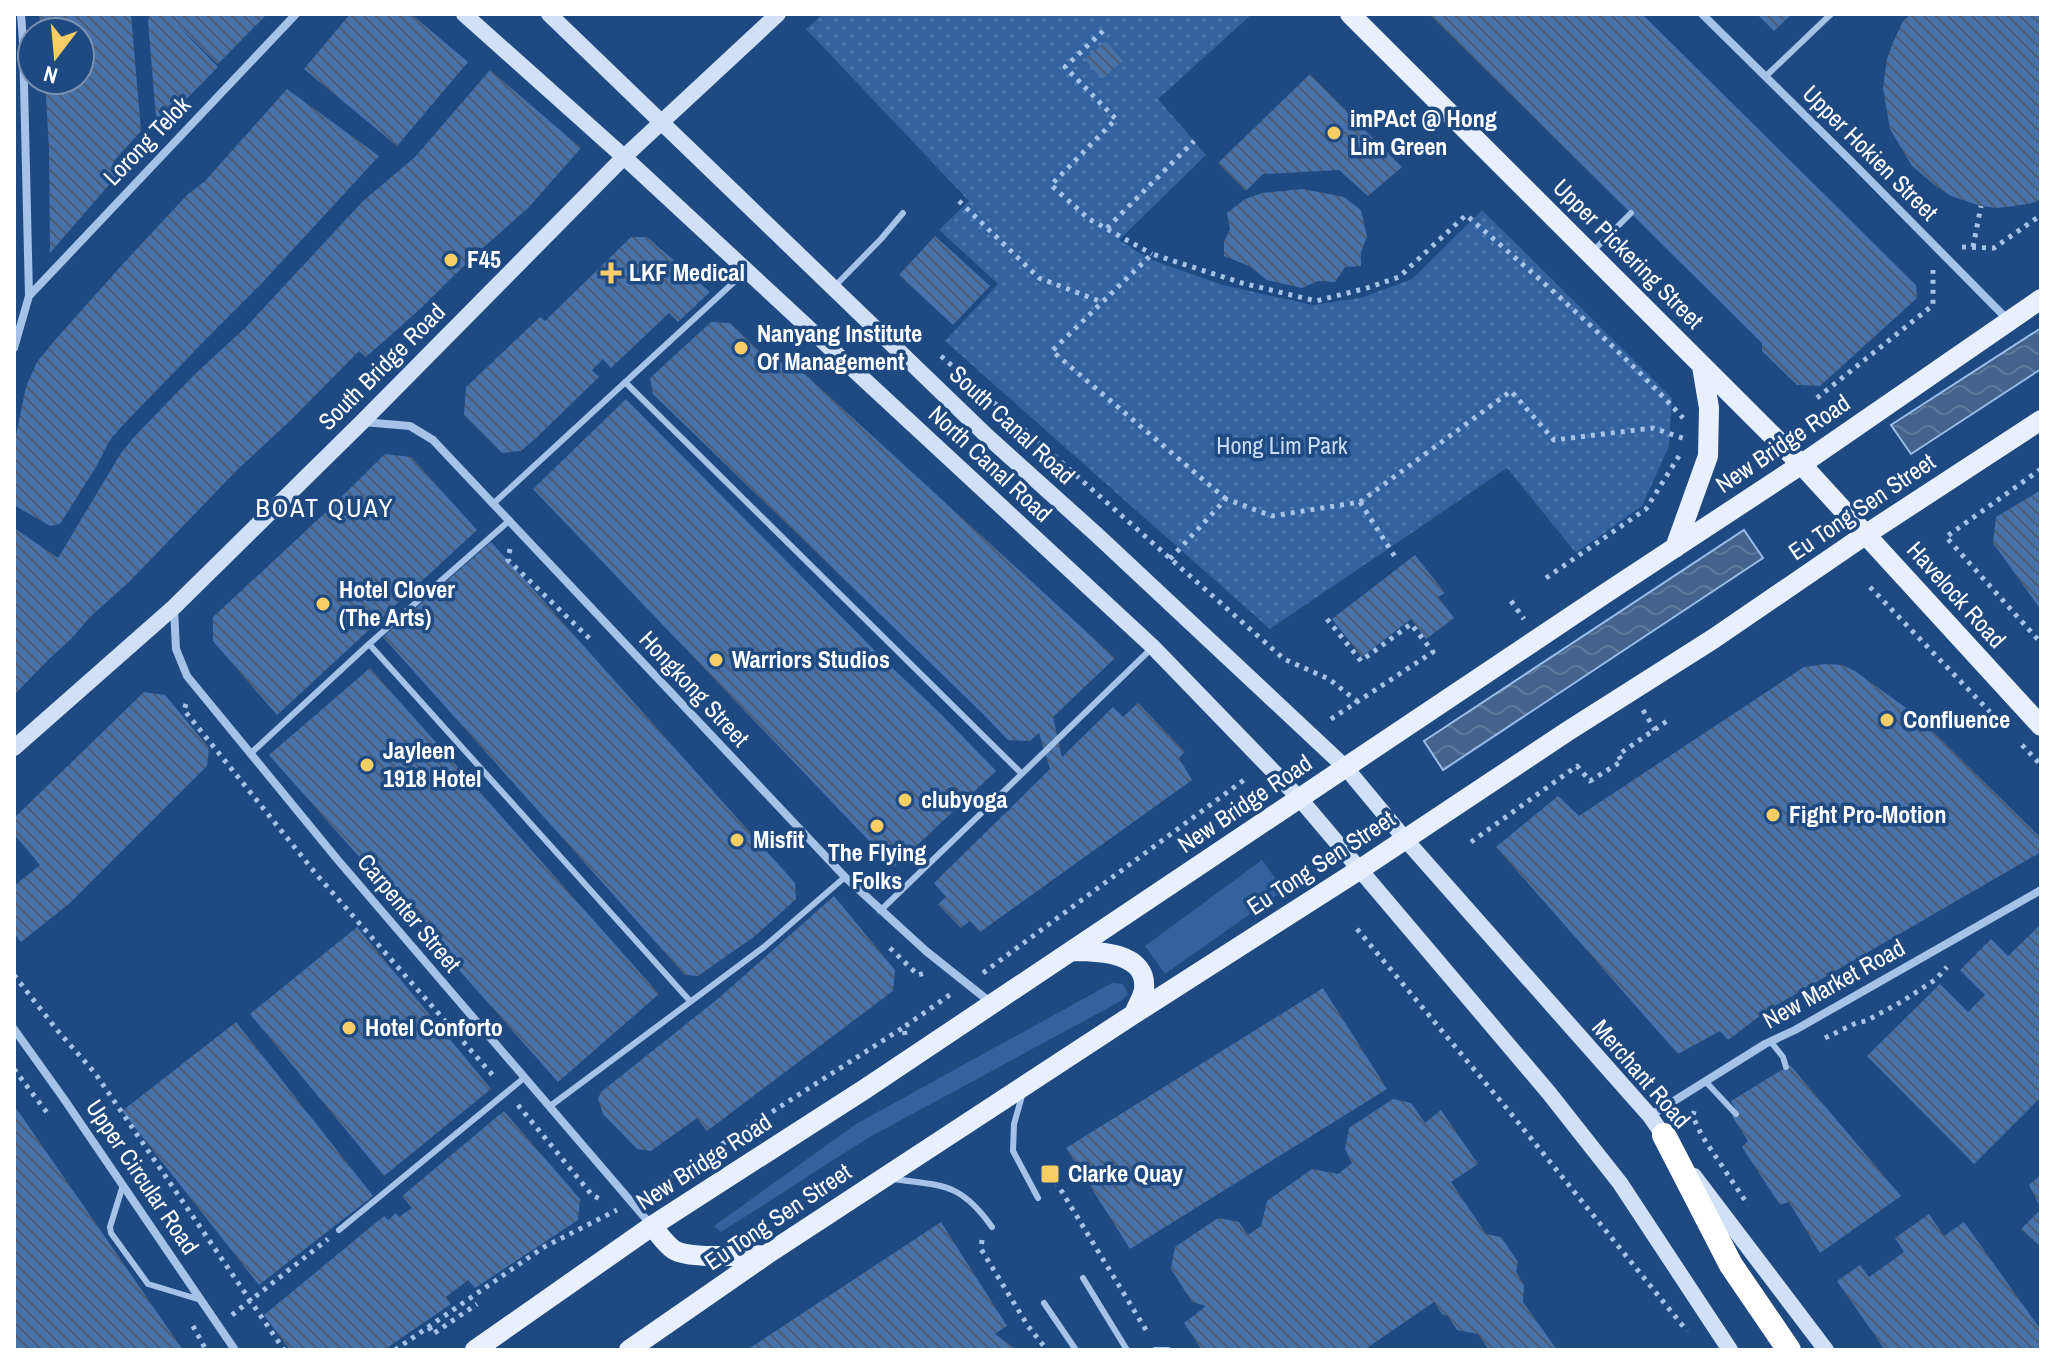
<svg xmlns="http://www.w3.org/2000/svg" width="2055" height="1364" font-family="'Archivo Narrow',sans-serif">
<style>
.green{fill:#33629f}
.park{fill:url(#park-dots)}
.water{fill:url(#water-waves);stroke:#98bdea;stroke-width:2}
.building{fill:url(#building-back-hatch)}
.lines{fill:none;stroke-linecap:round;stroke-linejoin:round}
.path{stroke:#a5c3e8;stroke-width:5;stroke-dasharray:4 6;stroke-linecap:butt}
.lane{stroke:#a5c3e8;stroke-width:6}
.street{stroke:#a5c3e8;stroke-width:8}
.secondary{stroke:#d0e0f7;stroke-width:16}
.primary{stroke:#e8f0fe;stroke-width:20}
.highway{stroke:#fff;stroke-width:24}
.poi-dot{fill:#f6ce65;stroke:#1f4981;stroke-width:3}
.labels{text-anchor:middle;stroke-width:7;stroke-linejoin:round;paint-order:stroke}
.poi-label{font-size:24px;font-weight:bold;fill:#fff;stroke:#1f4981;text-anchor:start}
.street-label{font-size:24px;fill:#fff;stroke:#1f4981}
.park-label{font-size:24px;fill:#c9ddf6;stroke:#1f4981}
.neighbourhood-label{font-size:26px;letter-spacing:2px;fill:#fff;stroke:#1f4981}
</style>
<defs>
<pattern id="park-dots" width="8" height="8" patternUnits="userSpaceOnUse" patternTransform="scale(2)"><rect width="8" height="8" fill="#33629f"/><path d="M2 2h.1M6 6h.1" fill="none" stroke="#527aad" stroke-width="1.8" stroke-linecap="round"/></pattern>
<pattern id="water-waves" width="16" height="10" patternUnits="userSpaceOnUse" patternTransform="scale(2)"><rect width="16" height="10" fill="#44628b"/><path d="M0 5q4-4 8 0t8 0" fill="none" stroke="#607a9c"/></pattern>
<pattern id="building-back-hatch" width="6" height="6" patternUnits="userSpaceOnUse" patternTransform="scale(2)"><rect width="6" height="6" fill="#4872aa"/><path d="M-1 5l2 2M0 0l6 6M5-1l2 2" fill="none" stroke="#4a5d76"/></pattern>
</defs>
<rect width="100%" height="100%" fill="#1f4981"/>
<path class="green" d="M1262 860 1284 890 1165 974 1145 946Z
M1112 983 1123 984 1128 994 1121 1001 868 1138 721 1232 714 1226 856 1124Z"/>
<path class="park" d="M823 14H1252L1158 99 1206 155 1119 240 1152 260 1223 285 1313 305 1360 298 1412 279 1482 210 1672 398 1669 446 1642 506 1576 553 1507 468 1270 629 945 341 998 284 939 230 969 201 806 29Z"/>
<path class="water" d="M2041 328V369L1911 454 1891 425Z
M1744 530 1763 558 1443 770 1424 741Z"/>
<path class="building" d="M39 14H131L141 131 113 162 121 171 50 253 49 149 45 80H80V32H41Z
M150 14H267L218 64 177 25 218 67 157 129 148 21Z
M350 14H411L468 62 397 146 304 69Z
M1429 14H1642L1916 285 1917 298 1820 386 1797 385 1762 351V343Z
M1757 14H1792L1774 31Z
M1911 14H2041V200L2028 204 2014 206 1997 208 1981 206 1951 196 1936 186 1912 166 1890 129 1883 88 1887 59 1892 45 1903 21Z
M1106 41 1123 61 1102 79 1085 59Z
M490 70 581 148 529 207 475 255 420 309 366 357 359 351 290 421 237 470 131 580 90 617 73 637 49 659 14 695V528L58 558 121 453 135 436 194 375 245 328 363 201 415 157Z
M1310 74 1402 167 1368 196 1339 170 1263 174 1246 191 1218 163Z
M287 89 379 156 262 283 211 334 122 426 110 440 96 467 60 524 50 526 14 505V445L26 387 37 362 55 340 121 266 188 194 205 181Z
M1303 189 1344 197 1361 210 1367 237 1361 252V266L1345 267 1335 282 1318 281 1302 288 1267 280 1249 266 1224 256V242L1230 229 1227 213 1245 199 1262 193Z
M935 236 990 286 953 325 899 275Z
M631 237H647L710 292 678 322 669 313 611 368 603 359 592 370 599 377 535 439 521 451 502 453 464 415 466 387 540 317 545 321Z
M711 322 730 323 774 365 784 355 1115 658 1053 717 1062 757 1113 707 1123 717 1138 703 1185 752 1179 758 1192 780 980 932 970 921 961 928 938 904 946 897 934 883 1050 769 1039 733 1030 741 1008 740 983 714 653 394 650 378Z
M626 399 886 662 941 714 996 771 894 867 533 489Z
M385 454 411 457 477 530 277 715 213 641V617L326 512Z
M2041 490V610L1993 543 1996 517Z
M491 542 795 883 796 899 755 936 698 976 685 975 383 637Z
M1415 555 1445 593 1438 597 1454 618 1426 639 1411 619 1362 657 1332 619Z
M1825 664 1842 665 1855 671 1917 716 2041 838V852L1768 1010 1728 1040 1720 1031 1678 1054 1496 847 1558 796 1579 816 1804 667Z
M370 668 659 994 558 1082 269 755Z
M144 692 165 695 209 748 207 766 70 903 21 942 14 933V886L40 865 14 834V818Z
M834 896 895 970 893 991 707 1131 697 1118 651 1151 637 1149 603 1114 598 1099 601 1092 720 997Z
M2041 924V1097L1974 1164 1867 1056 1940 984 1968 1012 1985 995 1960 970 1991 939 2008 956Z
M357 927 491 1089 384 1176 250 1014Z
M1323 988 1387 1089 1130 1249 1066 1148Z
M236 1022 373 1196 259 1285 122 1111Z
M1790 1065 1901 1196 1820 1253 1789 1202 1780 1205 1742 1147 1748 1141 1732 1116 1738 1113 1731 1101Z
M1393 1099 1411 1103 1425 1123 1441 1110 1478 1164 1451 1182 1486 1234 1501 1237 1518 1262 1516 1272 1524 1285 1523 1302 1557 1350H1489L1478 1334 1457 1330 1448 1316 1442 1314 1434 1302 1364 1350H1202L1184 1323 1206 1306 1192 1302 1171 1269 1175 1247 1218 1218 1239 1222 1248 1235 1261 1226 1267 1201 1312 1169 1338 1174 1352 1163 1345 1149 1349 1128Z
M14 1105 183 1350H14Z
M504 1111 580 1199 578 1220 475 1288 468 1280 446 1297 451 1304 384 1350H290L264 1315 384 1216 388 1220 396 1213 399 1217 412 1208 402 1196Z
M2041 1175V1247L2021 1229 2041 1209 2029 1185Z
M1929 1214 1944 1236 1964 1222 2041 1330V1350H1885L1837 1281 1860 1265 1869 1277 1904 1252 1895 1238Z
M941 1222 1007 1326 995 1334 1017 1350H747Z"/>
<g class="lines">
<path class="path" d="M1103 31 1065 67 1116 119 1051 185 1089 219 1152 254
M959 201 1039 278 1102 302
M1107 228 1194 141
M1962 247 1994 248 2041 215
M1973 247 1981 206
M941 356 1284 659 1329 679 1358 702
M1817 398 1933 305V270
M2041 469 1946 537 2041 643
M1226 499 1052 351 1152 254 1242 283 1316 301 1367 288 1399 277 1466 215C1541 280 1616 345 1683 418
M1360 502 1397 560
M510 549 508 560 591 640
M1170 559 1226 499 1272 516 1360 502 1511 391 1554 440 1653 428 1685 439
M1546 578 1646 509 1679 456
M1870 587 1990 712
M1511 601 1524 619
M1327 619 1361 661 1411 624 1433 652 1328 721
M186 704 184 710 317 875 496 1079
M1643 710 1655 730
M2022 745 2041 765
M1471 842 1577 766 1590 781 1622 761 1618 755 1667 721
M1357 929 1508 1110 1687 1331
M890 948 918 975 925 973
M983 973 1248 777
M14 975 57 1030 95 1073 284 1350
M905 1035 904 1027 951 994
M1825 1038 1856 1023 1866 1021 1901 1002 1935 980 1947 967
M14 1069 48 1114
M518 1105 592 1195 600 1199 604 1198
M1694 1111 1693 1117 1702 1136 1748 1205
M1048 1178 1053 1177 1149 1335
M646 1193 904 1027
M982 1240 981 1249 1028 1326 1047 1350
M232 1315 328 1239
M193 1326 206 1350
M429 1327 433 1334 477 1304
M395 1350 544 1247 617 1210"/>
<path class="lane" d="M1766 76 1831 14
M1593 251 1631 213
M835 286 881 239 903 213
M625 382 1022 774
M494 503 746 271
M369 644 690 1001
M250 754 369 644 510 520
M880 911 1153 647
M1771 1042 1783 1057 1786 1067
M1706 1082 1736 1114
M1022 1096 1014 1124 1013 1151 1038 1198
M549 1107 764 947 845 877
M893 1179C943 1186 960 1182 992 1227
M123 1185 110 1227 111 1233 148 1284 201 1300
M339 1230 524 1078
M1083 1278 1127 1350
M1044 1303 1076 1350
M1155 1350H1168"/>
<path class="street" d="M1702 14 1851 161 2007 319
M29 296 296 14
M14 348 29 296 23 42 21 14
M363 422 410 426 433 440 845 877 926 951 990 1002
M174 608 176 649 187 676 337 859 652 1226
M14 1029 64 1099 235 1350
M1650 1116 1765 1044 1795 1030 2041 890"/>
<path class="secondary" d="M464 14 624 157 1153 647 1300 799 1549 1093 1620 1183 1730 1350
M549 14 988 437 1097 535 1346 768 1405 839 1650 1116 1668 1142
M14 748 174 607 362 422 624 157 778 14
M1694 1176 1826 1350"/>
<path class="primary" d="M1350 14 1801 464 2041 726
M1675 548 1708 456 1709 408 1702 366
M1073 951C1097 951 1148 952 1144 989 1143 997 1137 1006 1134 1014
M652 1226C659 1234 665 1244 674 1250 691 1260 745 1255 766 1255
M475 1350 652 1226 865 1089 1609 591 1799 466 2041 299
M629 1350 766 1255 1134 1014 1359 870 1568 731 1713 639 1865 535 2041 420"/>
<path class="highway" d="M1664 1135 1731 1265 1789 1350"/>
</g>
<g class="poi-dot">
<circle cx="1334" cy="133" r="8"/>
<circle cx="451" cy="260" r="8"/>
<path d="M607 261h8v8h8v8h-8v8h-8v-8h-8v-8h8z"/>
<circle cx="741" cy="348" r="8"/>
<circle cx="323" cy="604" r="8"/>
<circle cx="716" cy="660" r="8"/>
<circle cx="1887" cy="720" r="8"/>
<circle cx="367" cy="765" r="8"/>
<circle cx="905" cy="800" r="8"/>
<circle cx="1773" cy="815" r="8"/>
<circle cx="877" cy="826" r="8"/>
<circle cx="737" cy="840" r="8"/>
<circle cx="349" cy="1028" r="8"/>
<rect x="1040" y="1164" width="20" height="20" rx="4"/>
</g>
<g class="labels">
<g class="poi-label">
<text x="1350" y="127">imPAct @ Hong<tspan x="1350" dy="28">Lim Green</tspan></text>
<text x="467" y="268">F45</text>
<text x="629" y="281">LKF Medical</text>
<text x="757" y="342">Nanyang Institute<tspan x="757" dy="28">Of Management</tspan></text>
<text x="339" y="598">Hotel Clover<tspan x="339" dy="28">(The Arts)</tspan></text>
<text x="732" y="668">Warriors Studios</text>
<text x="1903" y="728">Confluence</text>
<text x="383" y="759">Jayleen<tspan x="383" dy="28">1918 Hotel</tspan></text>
<text x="921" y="808">clubyoga</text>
<text x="1789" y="823">Fight Pro-Motion</text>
<text x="753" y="848">Misfit</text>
<text x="877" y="861" text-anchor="middle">The Flying<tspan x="877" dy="28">Folks</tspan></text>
<text x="365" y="1036">Hotel Conforto</text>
<text x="1068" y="1182">Clarke Quay</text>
</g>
<g class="street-label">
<text transform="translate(147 141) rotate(-46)" y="8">Lorong Telok</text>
<text transform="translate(1870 153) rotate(45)" y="8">Upper Hokien Street</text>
<text transform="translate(1628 254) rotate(45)" y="8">Upper Pickering Street</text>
<text transform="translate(382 367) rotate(-45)" y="8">South Bridge Road</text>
<text transform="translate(1012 425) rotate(43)" y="8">South Canal Road</text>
<text transform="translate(1783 444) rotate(-34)" y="8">New Bridge Road</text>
<text transform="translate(990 464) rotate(43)" y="8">North Canal Road</text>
<text transform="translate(1862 507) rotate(-34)" y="8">Eu Tong Sen Street</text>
<text transform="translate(1956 595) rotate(48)" y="8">Havelock Road</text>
<text transform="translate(694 689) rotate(47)" y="8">Hongkong Street</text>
<text transform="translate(1245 804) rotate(-34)" y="8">New Bridge Road</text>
<text transform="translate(1321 863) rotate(-33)" y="8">Eu Tong Sen Street</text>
<text transform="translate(409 913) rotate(50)" y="8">Carpenter Street</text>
<text transform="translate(1834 984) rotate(-29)" y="8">New Market Road</text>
<text transform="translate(1641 1074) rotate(49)" y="8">Merchant Road</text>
<text transform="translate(704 1162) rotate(-33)" y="8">New Bridge Road</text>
<text transform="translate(142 1177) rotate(56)" y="8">Upper Circular Road</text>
<text transform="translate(778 1217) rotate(-34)" y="8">Eu Tong Sen Street</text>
</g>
<g class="park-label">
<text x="1282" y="454">Hong Lim Park</text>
</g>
<g class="neighbourhood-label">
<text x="325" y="517">BOAT QUAY</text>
</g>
</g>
<rect width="2055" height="1364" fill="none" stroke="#ffffff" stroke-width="32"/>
<g transform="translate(56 56) rotate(196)"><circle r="38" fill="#1f4981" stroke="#7992b3" stroke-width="2"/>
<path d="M0-6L14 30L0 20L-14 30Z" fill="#f6ce65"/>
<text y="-12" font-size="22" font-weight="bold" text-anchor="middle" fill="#ffffff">N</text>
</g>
</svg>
